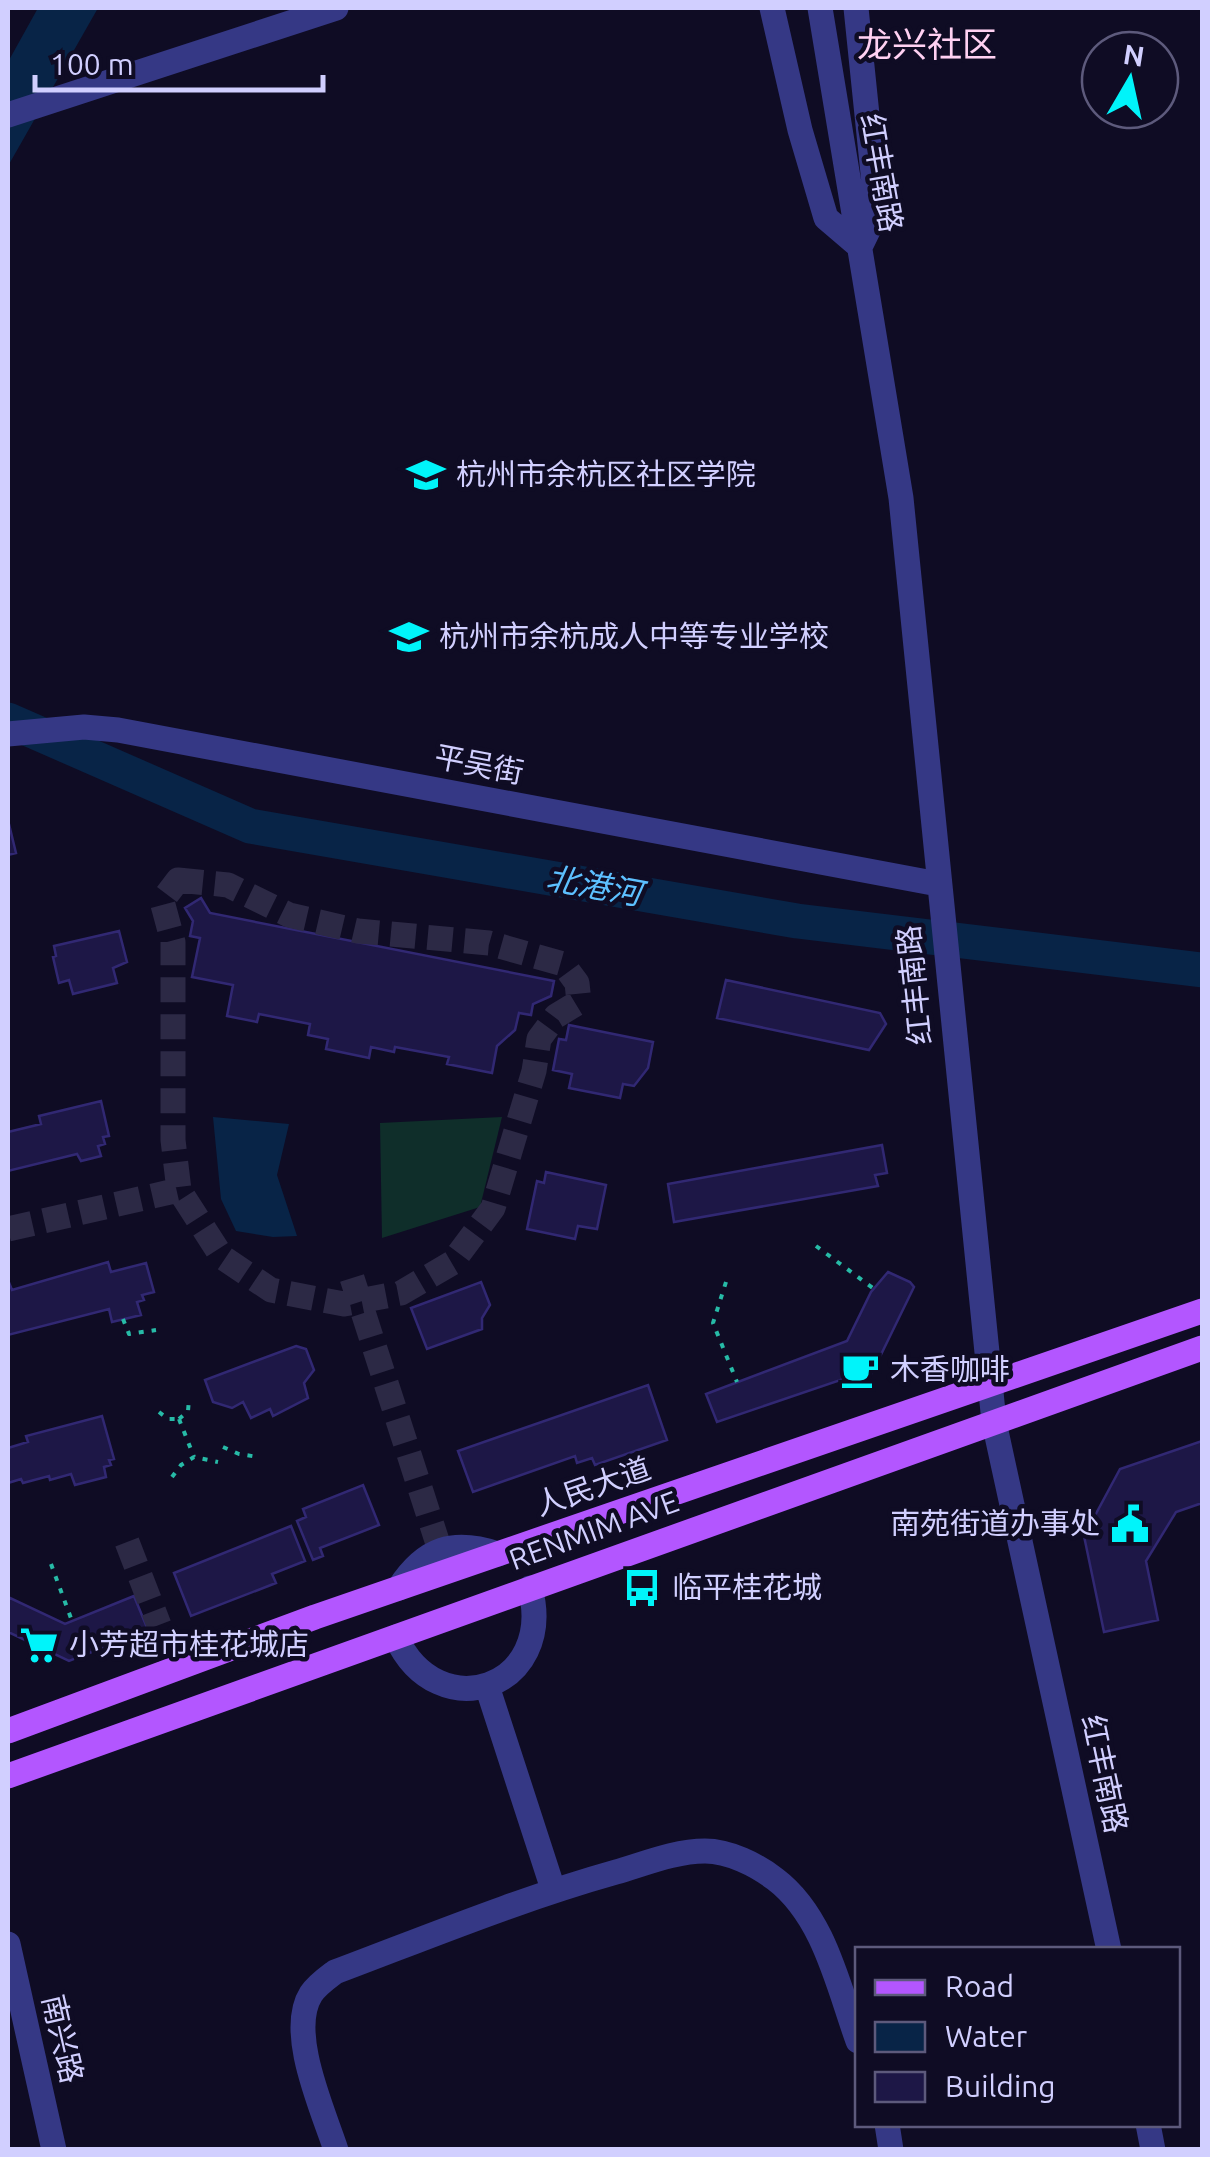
<svg xmlns="http://www.w3.org/2000/svg" width="1210" height="2157" font-family="Ubuntu,'Noto Sans SC',sans-serif">
<style>
.green{fill:#0f2e2a}
.water{fill:#082447}
.lines{fill:none;stroke-linecap:round;stroke-linejoin:round}
.river{stroke:#082447;stroke-width:35}
.building{fill:#1d1746;stroke:#312873;stroke-width:2.5}
.minor-tunnel{stroke:#2c2945;stroke-width:25;stroke-dasharray:25 12;stroke-linecap:butt}
.path{stroke:#27bba7;stroke-width:4;stroke-dasharray:5 8;stroke-linecap:butt}
.minor{stroke:#353885;stroke-width:25}
.major{stroke:#b356ff;stroke-width:25}
.labels{text-anchor:middle;stroke-width:9;stroke-linejoin:round;paint-order:stroke}
.street-label{font-size:30px;fill:#d1cfff;stroke:#0f0c24}
.poi-label{font-size:30px;fill:#d1cfff;stroke:#0f0c24;text-anchor:start}
.water-label{font-size:32px;font-style:italic;fill:#5dc0ff;stroke:#0f0c24}
.quarter-label{font-size:35px;fill:#ffd1f2;stroke:#0f0c24}
</style>
<rect width="100%" height="100%" fill="#0f0c24"/>
<path class="green" d="M502 1117 480 1207 382 1238 380 1123Z"/>
<path class="water" d="M38 8H98L8 166V62Z
M213 1117 289 1124 277 1175 297 1236 273 1237 236 1231 221 1199Z"/>
<g class="lines">
<path class="river" d="M8 720 250 826 797 921 1202 970"/>
</g>
<path class="building" d="M8 820 16 853 8 855Z
M201 898 210 913 554 981 551 996 533 1004 531 1015 519 1013 515 1030 497 1046 492 1073 447 1064 449 1057 395 1047 394 1052 371 1047 369 1058 326 1049 328 1039 308 1035 310 1024 259 1014 257 1022 227 1016 233 985 192 977 200 938 190 936 193 921 185 908Z
M119 931 127 962 113 968 117 983 73 994 69 980 59 983 53 957 56 956 54 946Z
M726 980 880 1013 886 1024 869 1050 717 1018Z
M569 1025 653 1042 648 1068 634 1086 623 1084 620 1098 569 1088 572 1074 553 1070 559 1039 566 1040Z
M101 1101 109 1136 103 1137 105 1144 98 1146 101 1156 81 1161 77 1154 8 1171V1132L41 1124 39 1116Z
M882 1145 887 1173 875 1175 878 1186 674 1222 668 1184Z
M546 1172 606 1185 597 1229 578 1226 575 1239 527 1229 537 1181 544 1183Z
M108 1262 111 1272 146 1263 154 1292 142 1295 144 1300 137 1302 141 1315 112 1322 109 1309 8 1335V1280L12 1290Z
M888 1272 910 1282 914 1287 872 1373 854 1380 849 1377 717 1422 706 1394 847 1341 871 1292Z
M481 1282 490 1305 482 1318V1329L427 1349 411 1308Z
M296 1346 306 1349 314 1370 304 1383 308 1398 273 1416 270 1409 251 1418 243 1402 232 1408 213 1402 205 1380Z
M648 1385 667 1440 595 1465 592 1458 577 1463 575 1456 473 1492 458 1451Z
M102 1416 114 1459 109 1460 111 1465 104 1467 106 1477 75 1485 71 1474 50 1480 49 1476 23 1483 21 1479 8 1483V1448L28 1442 26 1436Z
M1202 1441V1503L1176 1512 1146 1561 1158 1620 1104 1632 1084 1536 1120 1469Z
M363 1485 379 1525 320 1548 323 1556 313 1560 297 1521 306 1517 303 1509Z
M291 1526 305 1561 272 1574 276 1583 191 1616 174 1573Z
M134 1596 148 1630 69 1661 8 1632V1597L65 1624Z"/>
<g class="lines">
<path class="minor-tunnel" d="M178 880 228 885 289 915 358 931 489 943 563 964 577 983 579 1002 556 1016 539 1039 534 1071 493 1208 452 1263 401 1293 344 1304 271 1290 222 1257 179 1190 173 1140V942L162 901Z
M8 1229 179 1190
M352 1278 440 1550
M127 1542 159 1625"/>
<path class="path" d="M816 1246 874 1289
M726 1282 713 1323 737 1382
M123 1319 129 1334 156 1330
M159 1412 168 1419H179
M179 1419 194 1457
M179 1419 188 1411 189 1399
M223 1447 239 1454 258 1457
M172 1477 181 1465 194 1457 218 1462
M51 1564 72 1621"/>
<path class="minor" d="M772 8 800 130 826 218 860 247 877 212 856 8
M820 8 901 498 994 1422 1109 1950
M8 115 336 8
M8 734 84 727 118 730 938 884
M399 1588C425 1548 453 1539 498 1554
M396 1637C438 1729 557 1688 530 1588
M487 1686 553 1889
M8 1944 54 2150
M887 2124 891 2150
M1148 2124 1153 2150
M336 2150C323 2110 287 2032 311 1994 317 1985 327 1978 335 1972 428 1937 520 1899 616 1872 644 1864 675 1851 705 1851 729 1851 757 1865 775 1879 824 1916 838 1986 858 2041"/>
<path class="major" d="M8 1731 315 1617 1202 1311
M8 1776 1202 1348"/>
</g>
<defs>
<g id="school-bare" transform="scale(3)"><path d="M0-5L7-2L0 1L-7-2ZM-4 1L0 2.5L4 1V4Q0 6-4 4Z" fill="#00f4fa" stroke="#0f0c24" stroke-width="2.5" paint-order="stroke"/></g>
<g id="cafe-bare" transform="scale(3)"><path d="M-5.5-4.5H6V0H3Q3 3.5 0 3.5H-2.5Q-5.5 3.5-5.5 0ZM3-3.2v2h1.7v-2ZM-6 4.5H4V6H-6Z" fill="#00f4fa" stroke="#0f0c24" stroke-width="2.5" paint-order="stroke"/></g>
<g id="civic-bare" transform="scale(3)"><path d="M-.6-6.5H3V-4.5H.6V-3L4-1V1h2V6H-6V1h2V-1L-.6-3ZM-1.2 2.5V6h2.4V2.5Z" fill="#00f4fa" stroke="#0f0c24" stroke-width="2.5" paint-order="stroke"/></g>
<g id="bus-bare" transform="scale(3)"><path d="M-5-6H5V4H4V6H2V4H-2V6H-4V4H-5ZM-3.5-4V0h7V-4ZM-3.5 1.2v1.5H-2V1.2ZM2 1.2v1.5H3.5V1.2Z" fill="#00f4fa" stroke="#0f0c24" stroke-width="2.5" paint-order="stroke"/></g>
<g id="supermarket-bare" transform="scale(3)"><path d="M-6-5.5h2.5l.6 2H6L4.5 2H-2.5L-4.4-4H-6ZM-1.5 3.2a1.3 1.3 0 1 0 .1 0ZM3 3.2a1.3 1.3 0 1 0 .1 0Z" fill="#00f4fa" stroke="#0f0c24" stroke-width="2.5" paint-order="stroke"/></g>
</defs>
<g fill-rule="evenodd">
<use href="#school-bare" x="426" y="475"/>
<use href="#school-bare" x="409" y="637"/>
<use href="#cafe-bare" x="860" y="1370"/>
<use href="#civic-bare" x="1130" y="1524"/>
<use href="#bus-bare" x="642" y="1588"/>
<use href="#supermarket-bare" x="39" y="1645"/>
</g>
<g class="labels">
<g class="street-label">
<text transform="translate(881 173) rotate(80)" y="10">红丰南路</text>
<text transform="translate(479 765) rotate(11)" y="10">平吴街</text>
<text transform="translate(915 985) rotate(-96)" y="10">红丰南路</text>
<text transform="translate(593 1487) rotate(-19)" y="10">人民大道</text>
<text transform="translate(594 1531) rotate(-20)" y="10">RENMIM AVE</text>
<text transform="translate(1104 1774) rotate(78)" y="10">红丰南路</text>
<text transform="translate(62 2039) rotate(77)" y="10">南兴路</text>
</g>
<g class="poi-label">
<text x="456" y="485">杭州市余杭区社区学院</text>
<text x="439" y="647">杭州市余杭成人中等专业学校</text>
<text x="890" y="1380">木香咖啡</text>
<text x="1100" y="1534" text-anchor="end">南苑街道办事处</text>
<text x="672" y="1598">临平桂花城</text>
<text x="69" y="1655">小芳超市桂花城店</text>
</g>
<g class="water-label">
<text transform="translate(594 886) rotate(10)" y="11">北港河</text>
</g>
<g class="quarter-label">
<text x="927" y="57">龙兴社区</text>
</g>
</g>
<rect width="1210" height="2157" fill="none" stroke="#d1cfff" stroke-width="20"/>
<rect x="855" y="1947" width="325" height="180" fill="#0f0c24" stroke="#5d5a7c" stroke-width="2.5"/>
<rect x="875" y="1980" width="50" height="15" fill="#b356ff" stroke="#5d5a7c" stroke-width="2.5"/>
<text x="945" y="1997" font-size="30" fill="#d1cfff">Road</text>
<rect x="875" y="2022" width="50" height="30" fill="#082447" stroke="#5d5a7c" stroke-width="2.5"/>
<text x="945" y="2047" font-size="30" fill="#d1cfff">Water</text>
<rect x="875" y="2072" width="50" height="30" fill="#1d1746" stroke="#5d5a7c" stroke-width="2.5"/>
<text x="945" y="2097" font-size="30" fill="#d1cfff">Building</text>
<g transform="translate(1130 80) rotate(9)"><circle r="48" fill="#0f0c24" stroke="#5d5a7c" stroke-width="2.5"/>
<path d="M0-8L18 38L0 25L-18 38Z" fill="#00f4fa"/>
<text y="-15" font-size="28" font-weight="bold" text-anchor="middle" fill="#d1cfff">N</text>
</g>
<path d="M35 75v15h288v-15" fill="none" stroke="#d1cfff" stroke-width="5"/>
<text x="50" y="75" font-size="30" fill="#d1cfff" stroke="#0f0c24" stroke-width="8" paint-order="stroke">100 m</text>
</svg>
